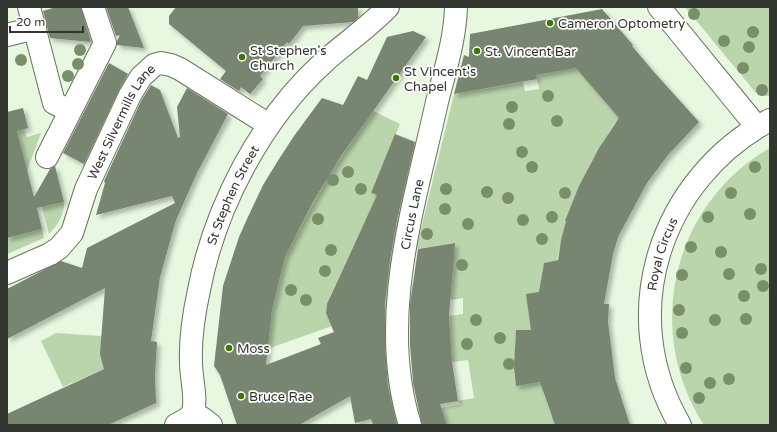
<svg xmlns="http://www.w3.org/2000/svg" width="777" height="432" font-family="'Varela Round',sans-serif">
<style>
.green{fill:#bad4ab}
.building{fill:#788570;filter:url(#shadow)}
.lines{fill:none;stroke-linecap:round;stroke-linejoin:round}
.minor-casing{stroke:#66735f;stroke-width:24}
.minor{stroke:#fff;stroke-width:22}
.tree{fill:#798f69}
.poi-dot{fill:#3e7607;stroke:#fff;stroke-width:1.5}
.labels{text-anchor:middle;stroke-width:3.5;stroke-linejoin:round;paint-order:stroke}
.poi-label{font-size:13px;fill:#31372e;stroke:#fff;text-anchor:start}
.street-label{font-size:13px;fill:#31372e;stroke:#fff}
</style>
<defs>
<filter id="shadow"><feDropShadow dx="3.5" dy="3.5" stdDeviation="2" flood-color="#0004"/></filter>
</defs>
<rect width="100%" height="100%" fill="#e8f7e0"/>
<path class="green" d="M685 7H770V96H763L756 93Z
M576 67 614 112 616 113 630 121 615 123C585 170 567 206 557 260L544 263 541 281V332L516 331 515 351 522 369 514 371 516 385 542 382 544 394 552 417H556L559 425H447L441 408 460 404 458 401 474 398 468 360 452 362 449 316 463 314V298L450 300 454 243 416 249 454 94 523 82 525 91 539 89 537 79 532 80V76Z
M365 107 400 124 371 193 377 195 371 223 365 221 330 297 345 306 327 305 326 313 332 326 267 349 272 310 285 257 310 209 331 172 367 119Z
M24 129 27 137 41 133 27 171 17 131Z
M770 148V425H704C643 331 672 204 770 148Z
M64 202C65 214 57 226 49 234L41 203 47 206Z
M42 229 44 238 7 254V238Z
M56 333 102 336 108 367 63 387 41 341Z"/>
<path class="building" d="M56 7H81L91 42 50 38 43 11Z
M106 7H128L144 48 117 45V41L120 35 116 36Z
M176 7H358V18L353 22 303 26 289 44 287 42 260 76 263 79 250 94 241 87 239 91 220 79 226 71 169 24V16Z
M602 9 633 45 632 46 654 72 699 122 668 155 647 183 618 237 613 254 604 304H609L608 322 615 378 630 425H555L540 382 516 386 514 368 516 330H531L526 294 539 292 544 263 558 260 561 240 566 221H565L579 186 599 148 619 118 576 68 536 75 537 79 454 94 464 55 469 57 470 34Z
M413 31 426 37 341 156 313 202 285 257 272 310 266 365 321 344 318 338 334 332 326 313 327 304 377 195 371 193 395 134 415 142 397 220 390 261 385 303V346L388 386 397 425H373L371 419 355 423 350 396 299 425H237L220 375 214 366 223 286 239 237 247 219 263 185 279 159 294 136 322 98 343 105 358 76 367 80 387 37Z
M109 63 128 74 119 90 84 164 63 153Z
M151 85 160 90 178 138 180 137 177 107 187 88 228 114 197 173 176 220 160 277 151 341 157 342 155 376 156 403 108 425H7V414L104 369 100 354 105 288 7 339V289L61 261 82 268 87 248 175 203 172 196 96 215 105 183 104 181 141 101Z
M23 108 28 128 17 131 34 197 50 169 55 166 64 202 37 208 42 229 7 238V112Z
M455 243 449 316 452 362 458 401 440 404 447 425H422L413 383 410 344V304L418 249Z"/>
<g class="lines">
<g class="minor-casing">
<g id="minor">
<path d="M29 7 54 103 70 111"/>
<path d="M659 7 757 127"/>
<path d="M7 35 35 28"/>
<path d="M47 157 105 43 93 7"/>
<path id="s1" d="M7 273 50 254 59 248 72 233 86 189 130 95 141 77 154 65 161 63 171 65 180 69 269 125"/>
<path id="s2" d="M193 413C197 397 191 379 191 362 190 338 194 313 199 290 215 207 261 119 324 62 345 43 368 28 388 7"/>
<path d="M193 413 202 418 211 425"/>
<path d="M176 425 187 419 193 413"/>
<path id="s3" d="M410 425C377 319 414 206 437 102 445 70 455 40 456 7"/>
<path id="s4" d="M680 425C615 314 660 179 770 120"/>
</g>
</g>
<use href="#minor" class="minor"/>
</g>
<g class="tree">
<circle cx="694" cy="14" r="6"/>
<circle cx="753" cy="32" r="6"/>
<circle cx="724" cy="41" r="6"/>
<circle cx="749" cy="47" r="6"/>
<circle cx="80" cy="50" r="6"/>
<circle cx="21" cy="60" r="6"/>
<circle cx="78" cy="64" r="6"/>
<circle cx="743" cy="68" r="6"/>
<circle cx="68" cy="76" r="6"/>
<circle cx="762" cy="90" r="6"/>
<circle cx="548" cy="96" r="6"/>
<circle cx="512" cy="107" r="6"/>
<circle cx="557" cy="121" r="6"/>
<circle cx="509" cy="124" r="6"/>
<circle cx="522" cy="152" r="6"/>
<circle cx="532" cy="167" r="6"/>
<circle cx="755" cy="167" r="6"/>
<circle cx="348" cy="172" r="6"/>
<circle cx="333" cy="180" r="6"/>
<circle cx="361" cy="189" r="6"/>
<circle cx="446" cy="189" r="6"/>
<circle cx="487" cy="192" r="6"/>
<circle cx="565" cy="193" r="6"/>
<circle cx="731" cy="193" r="6"/>
<circle cx="508" cy="198" r="6"/>
<circle cx="445" cy="209" r="6"/>
<circle cx="750" cy="214" r="6"/>
<circle cx="552" cy="217" r="6"/>
<circle cx="708" cy="217" r="6"/>
<circle cx="318" cy="219" r="6"/>
<circle cx="523" cy="220" r="6"/>
<circle cx="468" cy="224" r="6"/>
<circle cx="427" cy="234" r="6"/>
<circle cx="542" cy="239" r="6"/>
<circle cx="691" cy="247" r="6"/>
<circle cx="331" cy="250" r="6"/>
<circle cx="721" cy="252" r="6"/>
<circle cx="462" cy="265" r="6"/>
<circle cx="761" cy="269" r="6"/>
<circle cx="325" cy="271" r="6"/>
<circle cx="729" cy="274" r="6"/>
<circle cx="682" cy="275" r="6"/>
<circle cx="763" cy="286" r="6"/>
<circle cx="291" cy="290" r="6"/>
<circle cx="744" cy="296" r="6"/>
<circle cx="306" cy="300" r="6"/>
<circle cx="679" cy="310" r="6"/>
<circle cx="746" cy="319" r="6"/>
<circle cx="476" cy="320" r="6"/>
<circle cx="715" cy="320" r="6"/>
<circle cx="682" cy="333" r="6"/>
<circle cx="500" cy="338" r="6"/>
<circle cx="467" cy="344" r="6"/>
<circle cx="509" cy="364" r="6"/>
<circle cx="686" cy="368" r="6"/>
<circle cx="729" cy="379" r="6"/>
<circle cx="710" cy="383" r="6"/>
<circle cx="699" cy="398" r="6"/>
</g>
<g class="poi-dot">
<circle cx="550" cy="23" r="4"/>
<circle cx="477" cy="51" r="4"/>
<circle cx="242" cy="57" r="4"/>
<circle cx="396" cy="78" r="4"/>
<circle cx="229" cy="348" r="4"/>
<circle cx="241" cy="396" r="4"/>
</g>
<g class="labels">
<g class="poi-label">
<text x="558" y="28">Cameron Optometry</text>
<text x="250" y="55">St Stephen's<tspan x="250" dy="15">Church</tspan></text>
<text x="485" y="56">St. Vincent Bar</text>
<text x="404" y="76">St Vincent's<tspan x="404" dy="15">Chapel</tspan></text>
<text x="237" y="353">Moss</text>
<text x="249" y="401">Bruce Rae</text>
</g>
<g class="street-label">
<text dy="5" stroke="none"><textPath href="#s1" startOffset="200">West Silvermills Lane</textPath></text>
<text dy="5" stroke="none"><textPath href="#s2" startOffset="225">St Stephen Street</textPath></text>
<text dy="5" stroke="none"><textPath href="#s3" startOffset="213">Circus Lane</textPath></text>
<text dy="5" stroke="none"><textPath href="#s4" startOffset="178">Royal Circus</textPath></text>
</g>
</g>
<rect width="777" height="432" fill="none" stroke="#31372e" stroke-width="16"/>
<path d="M10 26v6h73v-6" fill="none" stroke="#31372e" stroke-width="2"/>
<text x="16" y="26" font-size="12" fill="#31372e" stroke="#ffffff" stroke-width="3" paint-order="stroke">20 m</text>
</svg>
